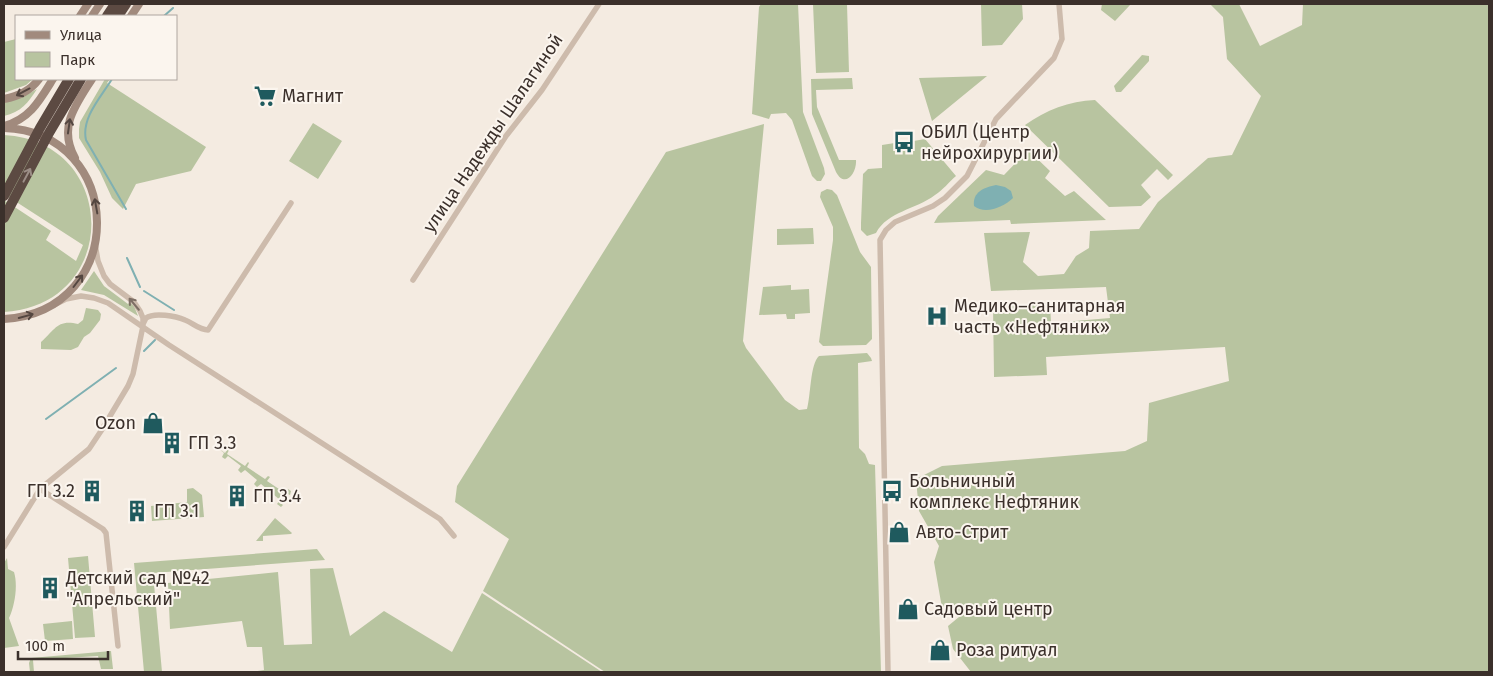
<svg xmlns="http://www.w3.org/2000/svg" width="1493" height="676" font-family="'Fira Sans',sans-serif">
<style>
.green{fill:#b8c4a0}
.water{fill:#7fb0b2}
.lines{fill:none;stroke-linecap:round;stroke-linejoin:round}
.stream{stroke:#7fb0b2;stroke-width:2}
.street{stroke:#cdbbac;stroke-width:5.5}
.secondary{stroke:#a18a7d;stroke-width:8}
.highway{stroke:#5c4a42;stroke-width:10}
.highway-bridge{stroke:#5c4a42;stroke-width:10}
.oneway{stroke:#544640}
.oneway2{stroke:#9c8e87}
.oneway3{stroke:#7d6f65}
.labels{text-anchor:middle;stroke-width:4;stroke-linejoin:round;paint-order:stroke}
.poi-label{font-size:18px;fill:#3b302b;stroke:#fbf5ee;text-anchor:start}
.street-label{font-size:18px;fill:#3b302b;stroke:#fbf5ee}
</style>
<rect width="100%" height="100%" fill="#f4ebe1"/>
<path class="green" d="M761 4H798L803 112 824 168 825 174 821 181H817L812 176 792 120 786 113 771 114 769 119 752 114 759 7Z
M813 4H847L849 72 816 73Z
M981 4H1022L1023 19 1002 45 982 46Z
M1102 4H1131L1115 21 1101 10Z
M1210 4H1239L1260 46 1302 25 1303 4H1489V672H971L953 649 948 626 959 617 942 608 934 562 939 546 919 511 916 479 942 466 1125 451 1147 441 1149 403 1229 381 1225 347 1046 357 1047 375 994 377 993 306 1050 303 1051 323 1110 318 1106 287 991 291 984 233 1030 232 1023 262 1038 276 1064 274 1076 256 1089 248 1090 231 1139 229 1158 202 1208 158 1232 155 1261 96 1227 59 1223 17Z
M16 39V79H33L26 85 4 93V42Z
M1142 55 1149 56V61L1121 92H1116L1114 86Z
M987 76 932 121 919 78Z
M852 78 853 89 816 90 817 107 839 160H856C857 173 845 189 836 172L812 114 811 79Z
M105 79H110L107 83 206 147 191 171 136 184 123 209 112 198 100 172 79 138V129L80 122Z
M37 89C28 103 21 112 4 116V103L28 94Z
M1095 100 1173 175 1168 180 1157 169 1141 185 1151 197 1141 206 1109 207 1025 125C1046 110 1069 101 1095 100Z
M313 123 342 141 318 179 289 161Z
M764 124 743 341 746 348 785 400 799 410 807 409C811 395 810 364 819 356L867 353 871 358 872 361 858 363 859 448 865 454 869 464 875 465 881 672H605L483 591 509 539 455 502 457 486 666 152Z
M4 135C120 142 121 305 4 312V200L51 231 46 240 76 261 83 245 4 194Z
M925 139 956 176C949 182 943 190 935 195 915 210 888 211 876 233L867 236 861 230V223L863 174 868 169 882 168V145L901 142V145L908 144V142Z
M1028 150 1050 171 1045 178 1065 196 1074 191 1106 220 1011 224 1010 220 934 223 938 216 986 170 1004 175Z
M827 189 832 190 837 195 860 252 871 267 872 339 866 345 823 346 819 342 833 240V227L820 197 821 192Z
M813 228 814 244 777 245V229Z
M94 271 104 286 128 304 130 302 134 306 138 316 104 295 81 290Z
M791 285V290L809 289 810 313 795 314V319H787L786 314 759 315 763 287Z
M86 308 98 310 101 314 100 320 90 333 84 337 78 347 71 350 41 349V342C55 330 57 319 78 324L83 320Z
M219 449 225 453 228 449 229 450 227 454 245 466 248 462 249 463 247 467 265 479 268 476 270 477 267 481 285 493 288 489 291 491 290 495 286 493 279 502 283 505 281 507 277 504 280 500 261 484 257 487 254 484 257 480 245 470 241 473 238 470 241 466 228 456 225 459 222 457 224 453Z
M193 488 202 495 204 517 152 521 151 506 187 502V489Z
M275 518 292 533 291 534 263 536V541H256Z
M317 549 325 560 153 573 162 672H144L134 563Z
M88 556 95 637 75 638 68 558Z
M7 558 8 569 14 572C18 585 15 605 9 618L19 646 4 648V563Z
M333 568 350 636 384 611 452 652 482 593 602 672H250L264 670 262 647H247L242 621 170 629 168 583 278 572 284 645 312 644 310 569Z
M72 621 73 639 45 641 43 624Z
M111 651 113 669H101L98 656 33 660 34 672H30L29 663 31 658Z"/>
<path class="water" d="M996 185 1005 187 1011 191 1013 198C1004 207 985 215 974 206 972 192 985 187 996 185Z"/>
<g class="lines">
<path class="stream" d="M164 16 173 8
M112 79C101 97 81 118 86 140L126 209
M127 258 140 287
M144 291 174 310
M144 351 155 340
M46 419 116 368"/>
<path class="street" d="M413 280 506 136 542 90 599 4
M54 305 66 299 81 296 94 298 108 303 169 345 440 519 454 536
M143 324 146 318C154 312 176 316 185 320 193 323 199 330 208 330L291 203
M40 489 103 529 106 533 118 646
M4 547 40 489 89 449 101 431 128 386 133 374 143 326V318L140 311 134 302 110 284 104 276 98 261 95 244
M888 672 880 240 886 230 895 222 933 206 945 198 967 176 996 119 1054 58 1062 39 1059 4"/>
<path class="secondary" d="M80 16 88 4
M92 16 100 4
M131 16 139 4
M4 99C19 96 30 91 39 79
M4 126C30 119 40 100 53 79
M4 128C126 132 130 311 4 319
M75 158C58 127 75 106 92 79"/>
<path class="highway" d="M107 16 115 4
M118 16 126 4"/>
<path class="highway-bridge" d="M4 196 40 128 69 79
M4 218 49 133 81 79"/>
</g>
<defs><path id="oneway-shaft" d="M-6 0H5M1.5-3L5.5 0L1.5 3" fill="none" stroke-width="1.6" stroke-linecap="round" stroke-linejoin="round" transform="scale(1.25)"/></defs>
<g class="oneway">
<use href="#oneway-shaft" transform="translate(23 92) rotate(152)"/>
<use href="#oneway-shaft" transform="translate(69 126) rotate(-82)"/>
<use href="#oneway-shaft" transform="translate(96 206) rotate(-100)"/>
<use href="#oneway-shaft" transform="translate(78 281) rotate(-53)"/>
<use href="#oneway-shaft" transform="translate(26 316) rotate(-15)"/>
</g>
<use class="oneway2" href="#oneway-shaft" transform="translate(27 175) rotate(-62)"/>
<use class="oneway3" href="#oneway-shaft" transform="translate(134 304) rotate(-130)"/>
<defs>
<g id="supermarket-bare" transform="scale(1.725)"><path d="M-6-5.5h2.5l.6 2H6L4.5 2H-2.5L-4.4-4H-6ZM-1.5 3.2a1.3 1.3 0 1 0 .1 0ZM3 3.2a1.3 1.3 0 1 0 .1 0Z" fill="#1f5a5e" stroke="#fbf5ee" stroke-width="2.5" paint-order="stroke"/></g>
<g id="bus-bare" transform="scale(1.725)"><path d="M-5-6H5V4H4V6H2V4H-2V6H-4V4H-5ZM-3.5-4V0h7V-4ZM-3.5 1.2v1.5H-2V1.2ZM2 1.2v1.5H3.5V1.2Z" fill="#1f5a5e" stroke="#fbf5ee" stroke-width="2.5" paint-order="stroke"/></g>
<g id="hospital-bare" transform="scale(1.725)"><path d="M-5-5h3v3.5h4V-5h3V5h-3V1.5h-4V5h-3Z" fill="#1f5a5e" stroke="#fbf5ee" stroke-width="2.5" paint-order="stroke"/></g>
<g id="shop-bare" transform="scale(1.725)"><path d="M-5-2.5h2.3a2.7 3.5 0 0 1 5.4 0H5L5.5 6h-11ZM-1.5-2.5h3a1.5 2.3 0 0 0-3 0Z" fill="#1f5a5e" stroke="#fbf5ee" stroke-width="2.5" paint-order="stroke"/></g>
<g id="building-bare" transform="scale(1.725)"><path d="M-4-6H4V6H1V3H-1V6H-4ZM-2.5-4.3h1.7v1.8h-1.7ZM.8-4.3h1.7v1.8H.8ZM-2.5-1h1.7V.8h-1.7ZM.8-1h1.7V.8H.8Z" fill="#1f5a5e" stroke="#fbf5ee" stroke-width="2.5" paint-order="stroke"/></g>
</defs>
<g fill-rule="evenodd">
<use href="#supermarket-bare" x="265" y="96"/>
<use href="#bus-bare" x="904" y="142"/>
<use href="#hospital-bare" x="937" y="316"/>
<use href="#shop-bare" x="153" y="423"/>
<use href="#building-bare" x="172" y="443"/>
<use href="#building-bare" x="92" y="491"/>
<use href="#bus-bare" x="892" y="491"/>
<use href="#building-bare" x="237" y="496"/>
<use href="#building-bare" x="137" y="511"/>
<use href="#shop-bare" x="899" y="532"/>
<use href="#building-bare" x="50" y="588"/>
<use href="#shop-bare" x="908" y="609"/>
<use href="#shop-bare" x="940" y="650"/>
</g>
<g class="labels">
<g class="poi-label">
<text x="282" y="102">Магнит</text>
<text x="921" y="138">ОБИЛ (Центр<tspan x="921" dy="21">нейрохирургии)</tspan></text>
<text x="954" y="312">Медико–санитарная<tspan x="954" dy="21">часть «Нефтяник»</tspan></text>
<text x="136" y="429" text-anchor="end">Ozon</text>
<text x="188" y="449">ГП 3.3</text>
<text x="909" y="487">Больничный<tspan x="909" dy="21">комплекс Нефтяник</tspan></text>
<text x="75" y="497" text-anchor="end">ГП 3.2</text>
<text x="253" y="502">ГП 3.4</text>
<text x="154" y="517">ГП 3.1</text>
<text x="916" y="538">Авто-Стрит</text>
<text x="66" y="584">Детский сад №42<tspan x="66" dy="21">"Апрельский"</tspan></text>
<text x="924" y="615">Садовый центр</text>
<text x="956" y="656">Роза ритуал</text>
</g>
<g class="street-label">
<text transform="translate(493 133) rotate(-56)" y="6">улица Надежды Шалагиной</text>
</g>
</g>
<rect width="1493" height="676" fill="none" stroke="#3b302b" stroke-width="10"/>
<rect x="15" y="15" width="162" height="65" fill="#fbf5ee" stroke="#aea6a0"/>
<rect x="25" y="31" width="25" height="8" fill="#a18a7d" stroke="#aea6a0"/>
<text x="60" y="40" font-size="15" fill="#3b302b">Улица</text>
<rect x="25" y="52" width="25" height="15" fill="#b8c4a0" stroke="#aea6a0"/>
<text x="60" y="65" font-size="15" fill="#3b302b">Парк</text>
<path d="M18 651v8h90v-8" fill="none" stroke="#3b302b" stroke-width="2.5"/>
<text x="25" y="651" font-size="15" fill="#3b302b" stroke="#fbf5ee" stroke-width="4" paint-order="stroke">100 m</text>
</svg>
